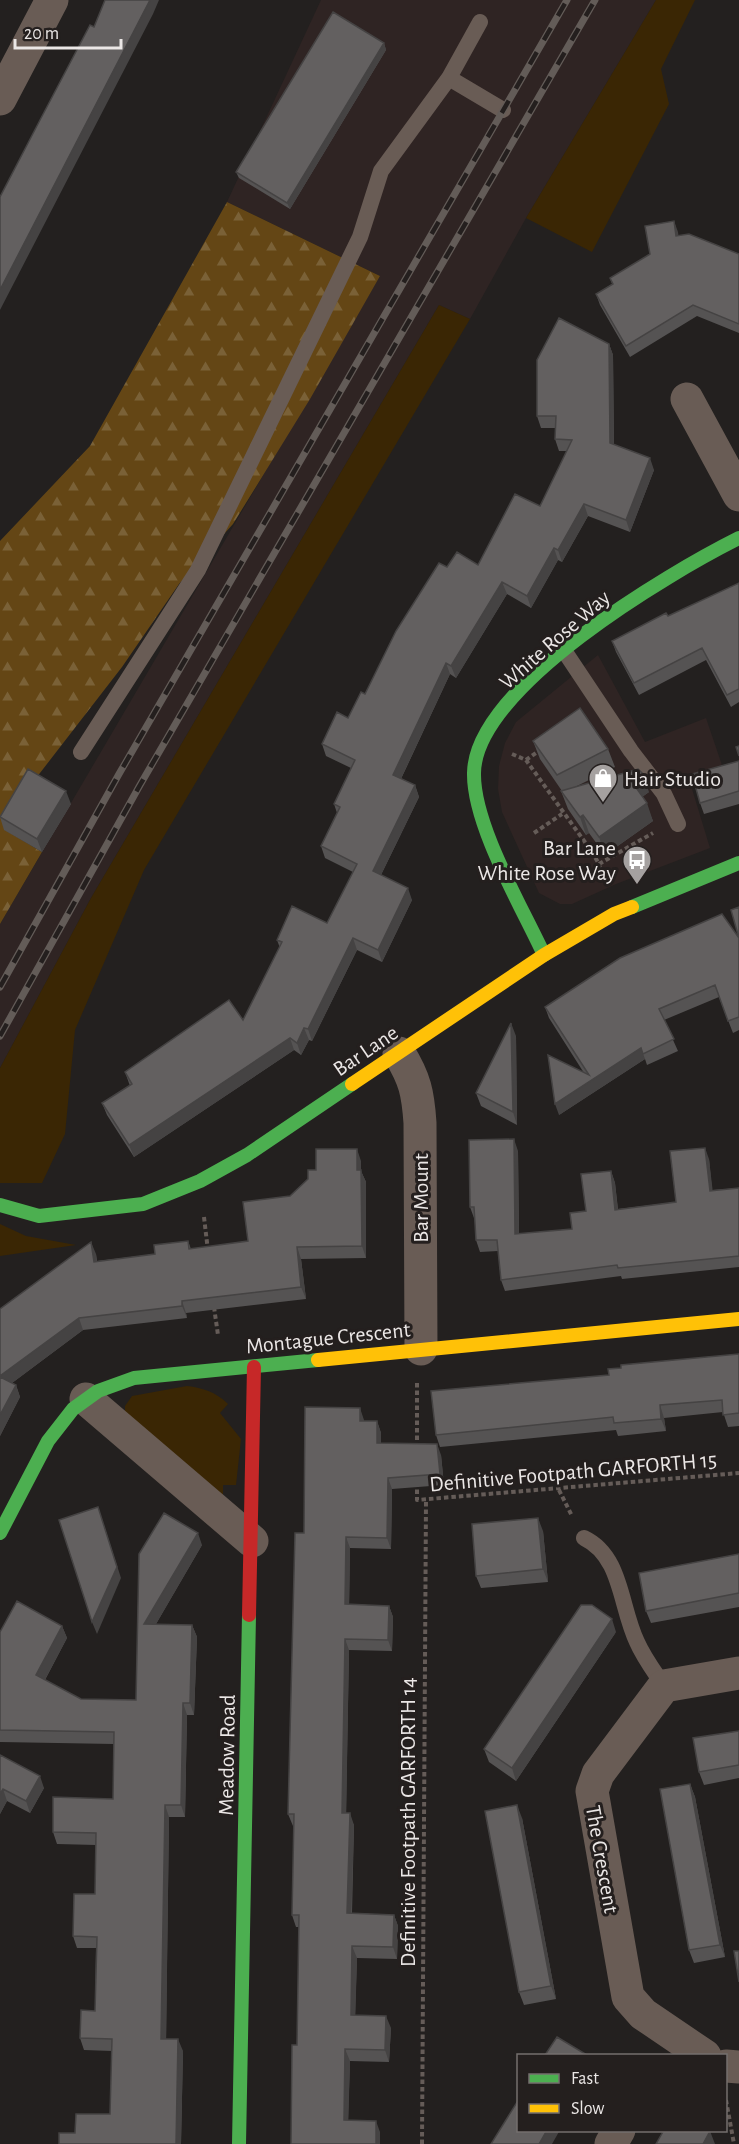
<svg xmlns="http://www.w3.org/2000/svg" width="739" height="2144" font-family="'Alegreya Sans',sans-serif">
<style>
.built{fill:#2f2423}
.grass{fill:#3a2604}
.forest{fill:url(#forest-firs)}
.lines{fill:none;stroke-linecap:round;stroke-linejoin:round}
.path{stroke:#655c58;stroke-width:4;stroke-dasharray:4.5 3;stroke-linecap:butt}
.lane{stroke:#695c55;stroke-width:16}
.street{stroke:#695c55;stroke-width:33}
.fast{stroke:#4caf50;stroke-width:14}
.slow{stroke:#ffc107;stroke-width:14}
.jam{stroke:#c62828;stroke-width:14}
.rail-casing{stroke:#635c58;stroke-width:7}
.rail{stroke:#241f1e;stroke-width:4.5;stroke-dasharray:14;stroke-linecap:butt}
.wall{fill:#555353}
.shaded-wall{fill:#454343}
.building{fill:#636060;stroke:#454343;stroke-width:1.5}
.labels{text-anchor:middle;stroke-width:6;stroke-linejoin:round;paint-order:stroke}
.street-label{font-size:22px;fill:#ebe7e6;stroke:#241f1e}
.poi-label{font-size:22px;fill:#ebe7e6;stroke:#241f1e;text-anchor:start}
</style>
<defs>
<pattern id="forest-firs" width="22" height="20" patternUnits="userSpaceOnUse" patternTransform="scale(1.5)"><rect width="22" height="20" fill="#644615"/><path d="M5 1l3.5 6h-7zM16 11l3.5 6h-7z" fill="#7a6137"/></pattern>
</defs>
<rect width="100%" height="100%" fill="#23201f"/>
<path class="built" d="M321 0H656L526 218 470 319 439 305 91 898 0 1068V924L380 276 227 202Z
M598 655 645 742 706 718 723 768 689 779 710 848 616 884 572 904H560L539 893 502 812 498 789 499 766 505 743 516 722Z"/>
<path class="grass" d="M656 0H695L661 69 669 104 592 252 526 218Z
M439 305 470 319 144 870 75 1030 65 1134 42 1183H0V1068L91 898Z
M0 1224 26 1236 76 1245 0 1256Z
M187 1386C203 1388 216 1392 228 1404L220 1413 241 1439 236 1485H223V1495L125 1412V1406L132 1396Z"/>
<path class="forest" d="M227 202 380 276 310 399 233 524 179 584 122 667 33 782 5 830 42 852 0 924V541L90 446Z"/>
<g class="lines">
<path class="path" d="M512 754 526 760 592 852 599 864 603 881
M526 760 540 750
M534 833 562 814
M599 864 653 833
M204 1217 208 1251
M214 1307 218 1335
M417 1383V1448
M417 1482V1500L739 1473
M559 1490 572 1516
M726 2100 734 2144
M422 2144 426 1500"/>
<path class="lane" d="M449 78 503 110
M565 652 631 751 664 794 678 824
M81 752 198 570 360 237 381 171 449 78 480 22
M584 1538C622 1556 620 1607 637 1642 644 1658 654 1671 664 1686"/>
<path class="street" d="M0 99 52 0
M687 399 739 495
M399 1053C415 1079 418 1093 420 1123L421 1349
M86 1399 252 1541
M705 2056 643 2014 628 1997 592 1791 598 1774 664 1686 739 1673
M726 2066 739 2067
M611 2144 619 2130"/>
<path class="fast" d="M632 907 739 863
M544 955C522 907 473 825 474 773 475 687 669 573 739 538
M0 1205 39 1216 143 1204 200 1181 247 1155 352 1084
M0 1533 48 1441 73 1409 98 1391 134 1378 318 1360
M239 2144 249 1615"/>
<path class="slow" d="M352 1084 544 955 614 914 632 907
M318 1360 739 1319"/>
<path class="jam" d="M249 1615 254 1367"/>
<g class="rail-casing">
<path id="rail" d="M0 987 119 774 567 0
M0 1036 140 785 595 0"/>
</g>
<use href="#rail" class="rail"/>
</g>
<path class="wall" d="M384 43 386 50 290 209 239 178 236 172Z
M674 221 678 236 739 254V333L697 316 630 357 600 305 596 294 612 284 610 278 650 254Z
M609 344 613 355 614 444 654 470 630 532 588 516 562 562 558 560 531 608 507 594 456 678 450 674 401 779 415 785 419 797 381 875 412 900 382 962 357 950 312 1041 309 1040 301 1055 294 1050 134 1157 107 1115 102 1103 130 1086 125 1072 243 1020 280 948 277 940 327 923 353 872 325 858 321 846 337 813 334 804 351 768 326 756 322 744 348 718 365 694 447 567 478 565 540 506 567 451H559L555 439V428H541L537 416Z
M739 583V702L731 707 706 660 639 695 616 652 612 641 668 616Z
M533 741 608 749 615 767 575 787 649 792 642 797 653 821 605 855 589 833 586 835 568 809 561 791H562L540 759Z
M739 761V804L704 814 700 803Z
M71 804 42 852 4 830 0 817V816Z
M739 907V1030L733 1033 719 997 664 1020 678 1051 647 1065 645 1059 559 1115 584 1073 549 1018 545 1007 739 938Z
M516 1036 517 1125 481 1106 476 1093Z
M518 1151 519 1234 572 1229 586 1211 611 1171 615 1183 618 1209 676 1202 709 1159 712 1190 739 1188V1267L622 1279 621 1276 505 1291 501 1280 498 1251 480 1252 476 1240 475 1218H474L470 1207Z
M361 1161V1171L366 1182V1258L301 1259 306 1299 186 1313 187 1318 83 1330 12 1383 16 1385 20 1397 0 1436V1309L96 1254 97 1261 155 1254 188 1241 191 1249 248 1241 316 1170Z
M739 1354V1426L728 1427 723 1412 664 1418 666 1431 618 1436 616 1430 440 1447 436 1435 609 1375Z
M364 1420V1421H377L381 1433V1443L441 1455 444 1485 392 1489 391 1549 350 1548 349 1604 389 1606 393 1617 392 1651 349 1650 346 1813 354 1825 352 1913 394 1915 398 1926 397 1959 357 1958 355 2015 391 2028 389 2062 350 2061 348 2120 380 2132V2144H291L297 2045 299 1927H296L292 1915 294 1826H293L288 1814 304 1533Z
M543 1531 548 1582 481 1588 476 1576Z
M202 1545 156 1624 192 1625 197 1637 194 1715H187L185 1817H169L166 2039 183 2051 181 2144H59L75 2133 110 2114 112 2051 84 2050 80 2038 95 2011 96 1948H77L73 1936 95 1894 96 1845 57 1844 53 1832 113 1799 114 1744 0 1742V1632L62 1626 67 1638 45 1680 81 1699 136 1700 139 1554Z
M739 1554V1607L651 1623 646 1611Z
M616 1632 516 1781 489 1762 484 1749Z
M739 1731V1778L704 1785 699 1772Z
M0 1755 44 1788 30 1813 7 1801 0 1814Z
M690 1784 695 1797 725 1957 694 1963 689 1950Z
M522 1818 556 1999 524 2005 519 1992Z"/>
<path class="shaded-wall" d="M150 0H159L153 14 0 310V290Z
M384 43 386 50 290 209 287 203Z
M674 221 678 232 680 247 676 236Z
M609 344 613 355 614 455 610 443Z
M650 458 654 470 630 532 626 520Z
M584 504 588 516 562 562 558 550Z
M554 548 558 560 531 608 527 596Z
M502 582 507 594 456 678 451 666Z
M446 663 450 674 397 787 393 775Z
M643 774 649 792 638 800 632 782Z
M415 785 419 797 377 883 373 871Z
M66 791 71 804 42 852 37 839Z
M647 803 653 821 605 855 599 837Z
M583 815 589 833 586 835 580 817Z
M408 888 412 900 382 962 378 950Z
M353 938 357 950 312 1041 308 1029Z
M511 1023 516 1036 517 1125 513 1112Z
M304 1028 309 1040 301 1055 297 1043Z
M290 1038 294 1050 134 1157 129 1145Z
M641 1048 645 1059 559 1115 555 1104Z
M514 1139 518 1151 519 1245 515 1234Z
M705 1148 709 1159 714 1202 710 1191Z
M357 1149 361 1161V1171L366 1182V1258L362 1246 357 1170Z
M611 1171 615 1183 619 1221 615 1210Z
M91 1242 96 1254 98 1274 94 1262Z
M297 1247 301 1259 306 1299 301 1287Z
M182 1301 186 1313 187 1318 182 1306Z
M79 1318 83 1330 4 1389 0 1376Z
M16 1385 20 1397 0 1436V1415Z
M660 1405 664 1418 666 1431 661 1419Z
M360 1408 364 1420V1432L360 1421Z
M377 1421 381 1433V1455L377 1443Z
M437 1444 441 1455 444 1485 440 1474Z
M388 1478 392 1489 391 1549 387 1538Z
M538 1518 543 1531 548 1582 543 1569Z
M102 1519 121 1578 97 1634 92 1622Z
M198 1533 202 1545 149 1636 144 1624Z
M346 1537 350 1548 349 1616 345 1604Z
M389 1606 393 1617 392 1651 388 1640Z
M612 1619 616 1632 516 1781 512 1768Z
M192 1625 197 1637 194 1715 190 1703Z
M62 1626 67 1638 41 1687 36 1675Z
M345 1639 349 1650 346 1825 342 1813Z
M183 1703 187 1715 185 1817 181 1805Z
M40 1776 44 1788 30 1813 26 1801Z
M690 1784 695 1797 725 1957 720 1945Z
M3 1789 7 1801 0 1814V1794Z
M165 1805 169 1817 166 2051 161 2039Z
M517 1805 522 1818 556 1999 551 1986Z
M350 1813 354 1825 351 1925 347 1913Z
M394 1915 398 1926 397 1959 393 1947Z
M352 1946 357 1958 355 2027 351 2015Z
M386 2016 391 2028 389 2062 385 2050Z
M178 2039 183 2051 181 2144H176Z
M345 2049 350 2061 348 2132 344 2120Z
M376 2121 380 2132V2144H376Z
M547 2130H560L552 2144H539Z
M710 2131 715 2144H703Z"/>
<path class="building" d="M105 0H150L0 290V197L40 120 90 25 94 27Z
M333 12 384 43 287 203 236 172Z
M674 221 676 236 689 234 739 254V324L693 305 626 346 596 294 613 284 610 278 650 254 645 226Z
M559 318 609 344 610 443 650 458 626 520 584 504 558 550 554 548 527 596 502 582 451 666 446 663 393 775 415 785 373 871 408 888 378 950 353 938 308 1029 304 1028 297 1043 290 1038 129 1145 102 1103 132 1084 125 1072 229 1000 243 1020 282 942 277 940 292 906 327 923 357 864 321 846 340 807 334 804 355 760 322 744 337 712 348 718 361 692 365 694 396 631 439 563 447 567 457 552 478 565 515 494 540 506 572 440 555 439 556 416H537V360Z
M739 583V689L727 695 702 648 634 683 612 641 666 613 668 616Z
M580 708 608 749 557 775 533 741Z
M739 746V756L736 747Z
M739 761V791L700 803 692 774Z
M28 769 66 791 37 839 0 817Z
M638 769 643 774 632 782 647 803 599 837 583 815 580 817 561 791Z
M739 907V1017L728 1021 715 985 659 1009 674 1039 643 1054 641 1048 555 1104 548 1055 589 1075 545 1007 620 958 722 914 739 938 731 910Z
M511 1023 513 1112 476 1093Z
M514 1139 515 1234 572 1229 570 1213 586 1211 581 1174 611 1171 615 1210 676 1202 670 1151 705 1148 710 1191 739 1188V1256L618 1268 617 1265 501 1280 497 1240H476L474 1207H470L469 1140Z
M316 1149H357V1170H361L362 1246 297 1247 301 1287 182 1301V1306L79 1318 0 1376V1309L91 1242 94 1262 155 1254 154 1245 188 1241 189 1249 248 1241 243 1202 290 1196 308 1179V1170H316Z
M739 1354V1413L723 1415 722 1400 660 1405 661 1419 614 1423 613 1417 436 1435 431 1391 609 1375 608 1369 621 1368V1365Z
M0 1377 16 1385 0 1415Z
M305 1407 360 1408V1421H377V1443L437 1444 440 1474 388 1478 387 1538 346 1537 345 1604 389 1606 388 1640 345 1639 342 1813H350L347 1913 394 1915 393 1947 352 1946 351 2015 386 2016 385 2050 345 2049 344 2120 376 2121V2144H291L292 2045H297L299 1915H292L294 1814H288L295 1533H304Z
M98 1507 117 1567 92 1622 59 1520Z
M164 1513 198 1533 144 1624 192 1625 190 1703H183L181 1805H165L161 2039H178L176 2144H59V2133H75L76 2114H110L112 2039 80 2038 81 2010 95 2011 97 1937 73 1936 74 1894H95L96 1833 53 1832V1797L113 1799 114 1732 0 1730V1632L17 1601 62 1626 36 1675 81 1699 136 1700 139 1554Z
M538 1518 543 1569 476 1576 472 1524Z
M739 1554V1593L646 1611 639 1573Z
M581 1605H592L612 1619 512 1768 484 1749Z
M739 1731V1765L699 1772 693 1738Z
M0 1755 40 1776 26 1801 3 1789 0 1794Z
M690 1784 720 1945 689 1950 660 1789Z
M517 1805 551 1986 519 1992 485 1811Z
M734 1951H739V1982Z
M557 2037 587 2055H545Z
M519 2099V2130H547L539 2144H491Z
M664 2130H709L710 2131 703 2144H656Z"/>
<defs>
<g id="shop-pin" transform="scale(1.5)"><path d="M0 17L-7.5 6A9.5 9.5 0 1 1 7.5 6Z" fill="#a5a1a0" stroke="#241f1e"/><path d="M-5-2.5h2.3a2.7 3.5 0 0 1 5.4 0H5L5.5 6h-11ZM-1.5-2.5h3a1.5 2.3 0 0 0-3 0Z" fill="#fff"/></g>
<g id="bus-pin" transform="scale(1.5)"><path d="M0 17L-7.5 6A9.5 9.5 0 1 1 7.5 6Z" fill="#a5a1a0" stroke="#241f1e"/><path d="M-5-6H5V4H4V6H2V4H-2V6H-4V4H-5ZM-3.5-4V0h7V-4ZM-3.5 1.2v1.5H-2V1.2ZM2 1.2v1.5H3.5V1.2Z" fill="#fff"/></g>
</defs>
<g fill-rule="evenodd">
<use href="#shop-pin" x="603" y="778"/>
<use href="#bus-pin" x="637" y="860"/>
</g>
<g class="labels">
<g class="street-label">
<text transform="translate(554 639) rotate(-41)" y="8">White Rose Way</text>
<text transform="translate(365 1050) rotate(-34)" y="8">Bar Lane</text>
<text transform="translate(420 1198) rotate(-90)" y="8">Bar Mount</text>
<text transform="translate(328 1337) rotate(-6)" y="8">Montague Crescent</text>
<text transform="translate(573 1471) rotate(-5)" y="8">Definitive Footpath GARFORTH 15</text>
<text transform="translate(226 1755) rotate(-89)" y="8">Meadow Road</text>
<text transform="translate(407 1822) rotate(-90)" y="8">Definitive Footpath GARFORTH 14</text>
<text transform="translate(603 1859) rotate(80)" y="8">The Crescent</text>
</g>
<g class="poi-label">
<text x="624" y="786">Hair Studio</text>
<text x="616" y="855" text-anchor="end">Bar Lane<tspan x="616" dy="25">White Rose Way</tspan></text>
</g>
</g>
<rect x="517" y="2054" width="210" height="78" fill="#241f1e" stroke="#746f6e" stroke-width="1.5"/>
<rect x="529" y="2074" width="30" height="9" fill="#4caf50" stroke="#746f6e" stroke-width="1.5"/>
<text x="571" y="2084" font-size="18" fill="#ebe7e6">Fast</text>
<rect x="529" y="2104" width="30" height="9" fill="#ffc107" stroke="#746f6e" stroke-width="1.5"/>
<text x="571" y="2114" font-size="18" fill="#ebe7e6">Slow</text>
<path d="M15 39v9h106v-9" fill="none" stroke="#ebe7e6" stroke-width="3"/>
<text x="24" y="39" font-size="18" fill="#ebe7e6" stroke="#241f1e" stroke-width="4.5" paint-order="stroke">20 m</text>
</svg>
